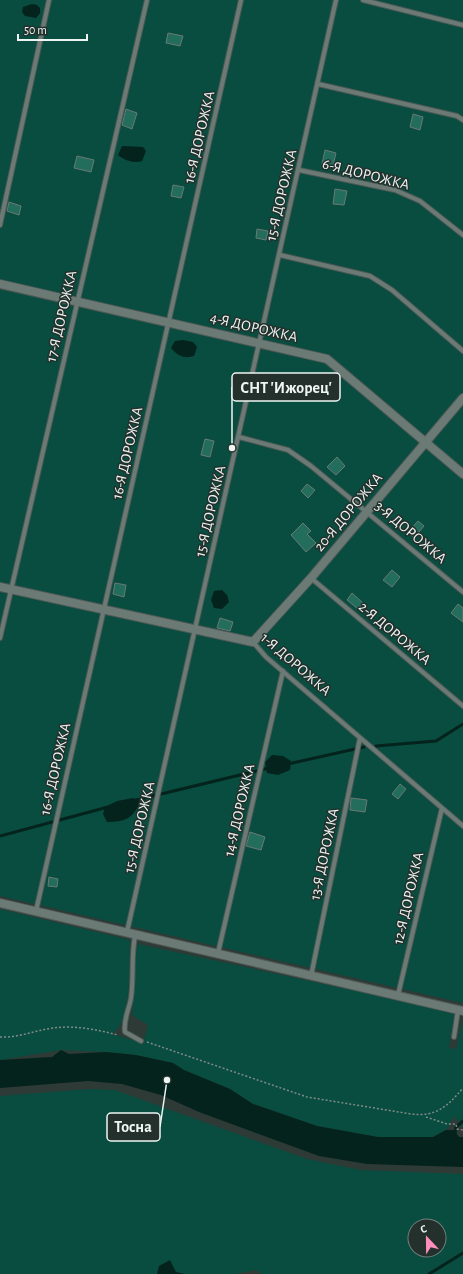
<svg xmlns="http://www.w3.org/2000/svg" width="463" height="1274" font-family="'Alegreya Sans',sans-serif">
<style>
.green{fill:#084d40;fill-rule:evenodd}
.water{fill:#04231c}
.lines{fill:none;stroke-linecap:round;stroke-linejoin:round}
.stream{stroke:#04231c;stroke-width:3}
.building{fill:#236d5c;stroke:#6b7874}
.lane-casing{stroke:#4e5855;stroke-width:6}
.street-casing{stroke:#4e5855;stroke-width:10}
.path{stroke:#818b87;stroke-width:1.5;stroke-dasharray:2 2;stroke-linecap:butt}
.lane{stroke:#6c7a76;stroke-width:4}
.street{stroke:#6c7a76;stroke-width:8}
.labels{text-anchor:middle;stroke-width:3;stroke-linejoin:round;paint-order:stroke}
.street-label{font-size:15px;fill:#eef5f3;stroke:#24302c}
.leader{fill:none;stroke:#eef5f3;stroke-width:1.5}
.callout-dot{fill:#eef5f3;stroke:#24302c;stroke-width:1.5}
.callout{fill:#24302c;stroke:#eef5f3;stroke-width:1.5}
.callout-label{font-size:16px;text-anchor:middle;font-weight:bold;fill:#eef5f3}
</style>
<rect width="100%" height="100%" fill="#2e3a36"/>
<path class="green" d="M0 0H463V1003L0 896Z
M0 909 130 940C129 964 133 1020 112 1034L143 1043 148 1025 132 1015 135 955 138 944 399 1000 454 1014 449 1048 456 1049 463 1018V1129L455 1116 446 1130 433 1137H378L317 1126 253 1104 230 1089 183 1070 173 1063 136 1055 106 1052 61 1050 0 1060Z
M89 1089 115 1090 307 1159 361 1170 463 1174V1274H262L256 1270 236 1274H185L176 1272 157 1274H0V1096ZM415 1226H439V1250H415Z"/>
<path class="water" d="M32 4 37 5 40 8V13L36 18 25 16 22 12 23 7Z
M122 146 143 147 146 151 142 161C134 164 124 160 118 155Z
M183 340 193 342 197 347 194 356C184 359 178 356 171 348L175 341Z
M222 590 227 595 229 602 222 609 214 608 211 600 214 591Z
M272 755 283 756 291 761 290 770 278 775 267 773 265 762Z
M133 798 140 802C133 819 124 822 107 822L103 814 105 807 117 801Z
M61 1050 69 1054 106 1052 136 1055 173 1063 184 1070 230 1089 253 1104 317 1126 378 1137H433L446 1130H454L459 1137H463V1167L367 1164 319 1156 199 1112 161 1095 122 1084 88 1081 0 1088V1060L52 1057Z
M170 1260 176 1272 185 1274H157L159 1266Z"/>
<g class="lines">
<path class="stream" d="M376 746 436 741 463 724
M288 764 364 747
M132 801 269 768
M0 836 108 807
M455 1134 456 1127 463 1121
M429 1274 463 1253"/>
</g>
<path class="building" d="M168 33 183 36 180 46 166 43Z
M126 109 137 113 132 129 122 125Z
M413 114 423 117 420 130 410 127Z
M325 150 336 153 333 166 322 164Z
M77 156 94 160 91 172 74 168Z
M173 185 184 187 181 198 171 196Z
M335 189 347 191 344 205 333 204Z
M9 202 21 206 19 215 7 211Z
M257 229 268 231 266 240 256 238Z
M205 439 214 441 210 457 201 455Z
M337 457 345 466 336 475 327 467Z
M307 484 315 490 308 498 301 491Z
M418 521 424 526 414 538 408 532Z
M303 523 311 531 307 534 316 543 306 552 291 535Z
M392 570 400 577 392 587 383 580Z
M115 583 126 585 124 597 113 594Z
M352 593 363 603 358 609 347 600Z
M458 604 463 608V622L451 613Z
M220 618 233 622 230 631 217 628Z
M400 784 406 789 398 799 392 794Z
M351 798 367 800 365 812 350 810Z
M250 832 265 837 261 850 246 846Z
M49 877 58 879 57 887 48 886Z"/>
<g class="lines">
<g class="lane-casing">
<path id="lane" d="M363 0 463 25
M318 84 457 116 463 120
M299 170 395 190 420 201 463 235
M0 225 49 0
M280 255 370 276 392 290 463 351
M239 437 288 450 311 466 463 592
M311 578 463 706
M0 638 147 0
M253 642 266 657 463 826
M36 911 241 0
M127 932 336 0
M135 936C131 956 134 977 131 998 129 1010 123 1020 125 1032L141 1041
M218 953 283 671
M311 976 360 738
M398 995 442 808
M454 1037 458 1010"/>
</g>
<g class="street-casing">
<path id="street" d="M0 284 327 359 463 474
M0 587 253 642 311 578 463 398
M0 903 463 1011"/>
</g>
<path class="path" d="M0 1037C19 1038 35 1030 54 1028 74 1025 99 1030 118 1035
M147 1042 307 1097 411 1114C436 1117 447 1107 463 1088
M426 1117 447 1124H456L457 1129 463 1130"/>
<use href="#lane" class="lane"/>
<use href="#street" class="street"/>
</g>
<g class="labels">
<g class="street-label">
<text transform="translate(199 137) rotate(-77)" y="5">16-Я ДОРОЖКА</text>
<text transform="translate(366 174) rotate(14)" y="5">6-Я ДОРОЖКА</text>
<text transform="translate(281 195) rotate(-77)" y="5">15-Я ДОРОЖКА</text>
<text transform="translate(61 316) rotate(-77)" y="5">17-Я ДОРОЖКА</text>
<text transform="translate(254 327) rotate(13)" y="5">4-Я ДОРОЖКА</text>
<text transform="translate(127 453) rotate(-77)" y="5">16-Я ДОРОЖКА</text>
<text transform="translate(210 511) rotate(-77)" y="5">15-Я ДОРОЖКА</text>
<text transform="translate(348 512) rotate(-50)" y="5">20-Я ДОРОЖКА</text>
<text transform="translate(411 532) rotate(40)" y="5">3-Я ДОРОЖКА</text>
<text transform="translate(395 633) rotate(40)" y="5">2-Я ДОРОЖКА</text>
<text transform="translate(296 664) rotate(41)" y="5">1-Я ДОРОЖКА</text>
<text transform="translate(55 769) rotate(-77)" y="5">16-Я ДОРОЖКА</text>
<text transform="translate(239 810) rotate(-77)" y="5">14-Я ДОРОЖКА</text>
<text transform="translate(139 827) rotate(-77)" y="5">15-Я ДОРОЖКА</text>
<text transform="translate(324 854) rotate(-78)" y="5">13-Я ДОРОЖКА</text>
<text transform="translate(408 898) rotate(-77)" y="5">12-Я ДОРОЖКА</text>
</g>
</g>
<path class="leader" d="M232 448L232 387M167 1080L160 1127"/>
<g class="callout-dot">
<circle cx="232" cy="448" r="4"/>
<circle cx="167" cy="1080" r="4"/>
</g>
<g class="callout">
<rect x="232" y="373" width="108" height="28" rx="4"/>
<rect x="107" y="1113" width="53" height="28" rx="4"/>
</g>
<g class="callout-label">
<text x="286" y="393">СНТ 'Ижорец'</text>
<text x="133" y="1132">Тосна</text>
</g>
<g transform="translate(427 1238) rotate(338)"><circle r="19" fill="#24302c" stroke="#757f7c"/>
<path d="M0-3L7 15L0 10L-7 15Z" fill="#fe8ebc"/>
<text y="-6" font-size="11" font-weight="bold" text-anchor="middle" fill="#eef5f3">С</text>
</g>
<path d="M18 34v6h69v-6" fill="none" stroke="#eef5f3" stroke-width="2"/>
<text x="24" y="34" font-size="12" fill="#eef5f3" stroke="#24302c" stroke-width="3" paint-order="stroke">50 m</text>
</svg>
